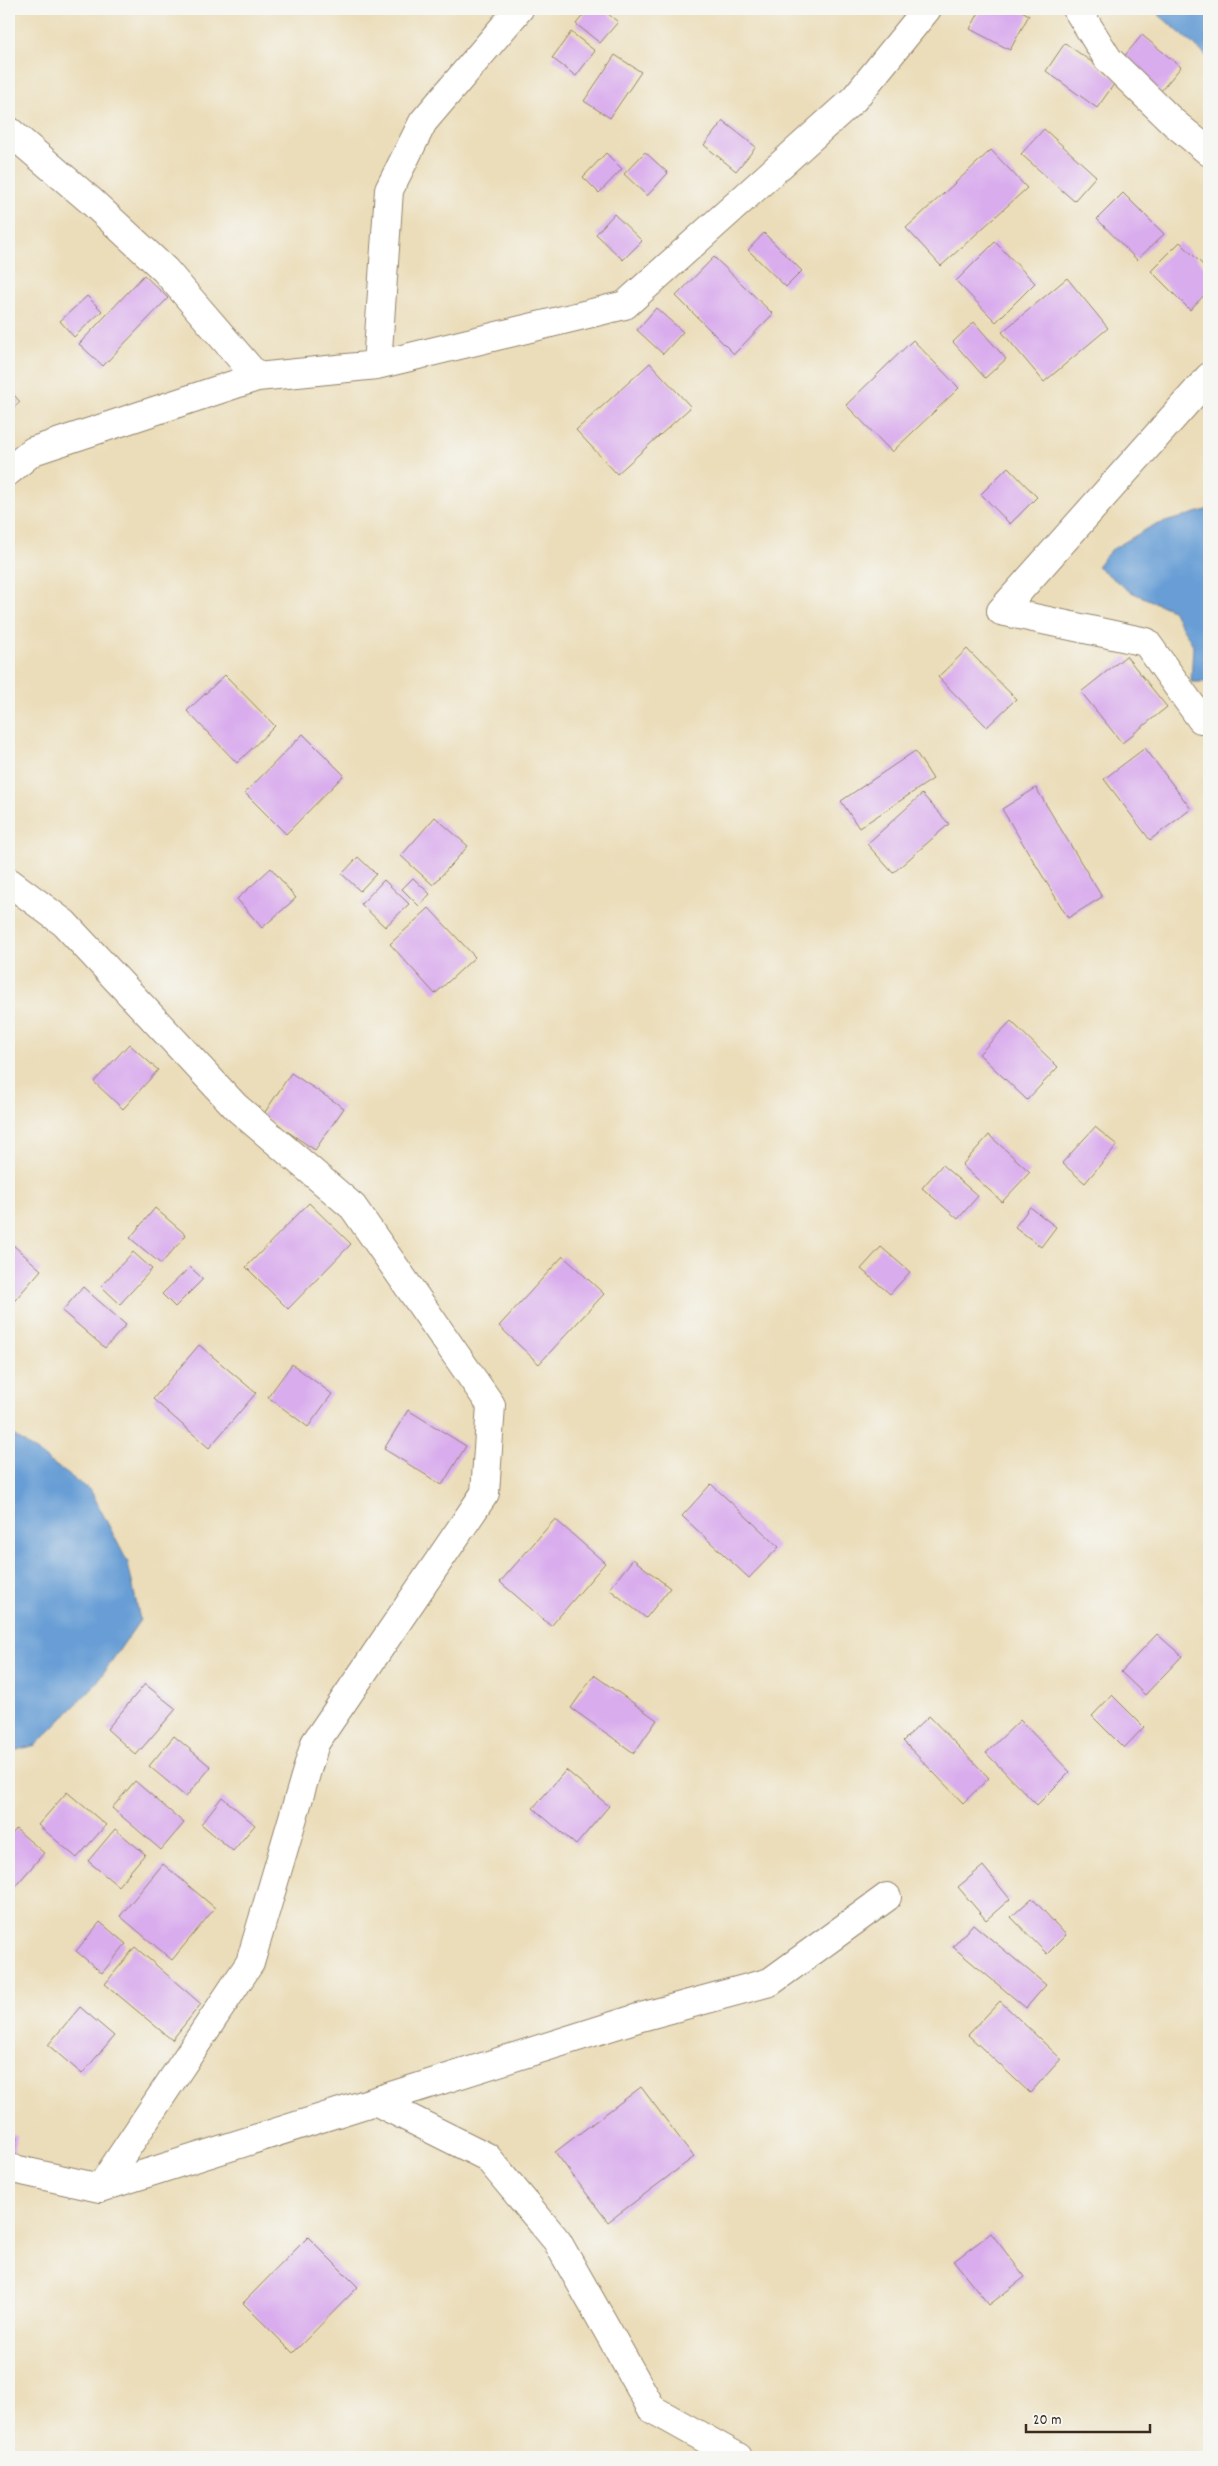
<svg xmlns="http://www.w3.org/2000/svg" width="1218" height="2466" font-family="Dekko,sans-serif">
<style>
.water{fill:#689ed5;stroke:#52647a}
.building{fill:#d9aced}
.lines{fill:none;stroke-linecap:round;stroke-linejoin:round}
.street-casing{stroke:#93846c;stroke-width:30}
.street{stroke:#fff;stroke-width:28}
</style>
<rect width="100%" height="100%" fill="#f6f6f2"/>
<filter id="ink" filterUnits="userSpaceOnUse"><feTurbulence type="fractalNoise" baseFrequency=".02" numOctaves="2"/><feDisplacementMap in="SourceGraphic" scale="10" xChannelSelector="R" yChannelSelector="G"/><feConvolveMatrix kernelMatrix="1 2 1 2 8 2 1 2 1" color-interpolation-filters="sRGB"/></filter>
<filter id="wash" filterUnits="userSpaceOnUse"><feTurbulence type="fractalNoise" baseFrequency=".0096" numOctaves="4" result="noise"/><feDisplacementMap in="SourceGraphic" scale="20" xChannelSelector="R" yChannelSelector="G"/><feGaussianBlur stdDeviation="1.12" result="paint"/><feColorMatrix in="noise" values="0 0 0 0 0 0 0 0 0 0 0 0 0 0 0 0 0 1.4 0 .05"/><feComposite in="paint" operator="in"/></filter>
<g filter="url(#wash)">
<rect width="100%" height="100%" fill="#ebddb9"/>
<path class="water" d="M1162 9H1209V58L1158 14Z
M1209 509V682H1191L1193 645 1172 610 1129 591 1097 566 1111 550 1152 526Z
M12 1434 91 1491 128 1563 140 1620 95 1685 36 1745 9 1752V1438Z"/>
<g id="blocks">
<path class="building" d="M588 9H602L618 22 600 43 576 24Z
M981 9H1018L1029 15 1010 50 970 29Z
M571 32 595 51 576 76 552 58Z
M1142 35 1181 67 1160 92 1121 60Z
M1065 43 1117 80 1097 108 1046 71Z
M615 55 641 72 610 118 584 101Z
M723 121 756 147 736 171 704 145Z
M1044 129 1096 176 1074 201 1021 154Z
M991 150 1027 188 941 266 906 228Z
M645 152 668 173 647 196 624 174Z
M606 153 622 169 599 193 583 177Z
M1123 193 1164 234 1137 260 1097 219Z
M614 214 642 241 623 260 596 234Z
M764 233 802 271 786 287 748 250Z
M995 242 1035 283 996 322 956 281Z
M1180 242 1209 271V290L1190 310 1151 271Z
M714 257 773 314 734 354 676 296Z
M144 275 168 298 103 366 79 344Z
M1067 278 1108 328 1044 382 1002 332Z
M87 296 102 311 74 337 60 321Z
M656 308 683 332 663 354 637 330Z
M974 322 1006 359 985 378 953 342Z
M913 340 959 388 892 452 846 405Z
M650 363 691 407 617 474 576 430Z
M9 389 20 402 9 412Z
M1008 467 1037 497 1010 524 981 494Z
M967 649 1016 699 987 727 938 677Z
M1126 656 1167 707 1122 743 1081 692Z
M225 675 275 726 237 763 187 711Z
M303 734 344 775 286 834 245 793Z
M1145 748 1191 809 1150 840 1104 779Z
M915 751 933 779 859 828 841 801Z
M1036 788 1102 897 1068 918 1002 809Z
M922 794 949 824 893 873 867 844Z
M435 817 468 846 433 885 401 856Z
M358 857 376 874 360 891 342 874Z
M271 868 296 898 262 928 237 899Z
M413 878 430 894 419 906 402 889Z
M384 880 409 904 385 927 361 904Z
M429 908 475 957 435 994 390 944Z
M1011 1021 1058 1067 1027 1100 979 1054Z
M129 1044 158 1070 123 1109 94 1082Z
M291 1073 344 1108 315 1150 263 1115Z
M1095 1127 1117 1145 1085 1183 1062 1163Z
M989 1135 1030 1172 1002 1202 962 1165Z
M942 1165 978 1196 958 1219 922 1188Z
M309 1203 351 1244 288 1309 246 1267Z
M1030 1207 1056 1227 1041 1247 1015 1227Z
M155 1208 186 1235 161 1264 130 1238Z
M13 1245 41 1270 9 1307V1250Z
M881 1247 910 1272 890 1294 861 1269Z
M133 1252 152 1269 120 1304 101 1286Z
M563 1256 604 1294 539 1364 499 1326Z
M190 1267 203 1279 175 1307 162 1294Z
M83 1287 126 1325 105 1348 62 1311Z
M199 1345 256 1393 209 1448 153 1399Z
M292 1364 332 1394 308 1427 268 1397Z
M408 1410 466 1446 442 1485 384 1449Z
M711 1484 779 1547 749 1578 682 1516Z
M555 1519 605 1563 551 1626 500 1582Z
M633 1559 670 1588 646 1618 609 1589Z
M1157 1634 1182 1656 1145 1695 1121 1672Z
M594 1675 657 1720 634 1753 571 1708Z
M145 1684 176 1709 136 1755 107 1729Z
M1112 1695 1144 1727 1124 1748 1092 1716Z
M929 1716 989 1778 963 1803 903 1741Z
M1020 1720 1070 1772 1037 1805 986 1753Z
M174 1736 211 1767 186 1797 149 1766Z
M566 1770 609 1806 576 1845 533 1808Z
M135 1781 184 1823 161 1850 112 1808Z
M67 1792 106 1825 77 1858 38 1825Z
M222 1797 255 1825 233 1851 201 1824Z
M16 1829 44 1853 13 1889 9 1885V1838Z
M115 1829 145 1854 118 1886 88 1861Z
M163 1864 215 1908 172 1960 120 1916Z
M983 1866 1010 1899 986 1920 958 1887Z
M1032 1898 1066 1935 1047 1954 1011 1917Z
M100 1922 126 1944 102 1973 76 1951Z
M973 1924 1046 1985 1026 2008 953 1947Z
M135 1947 201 2004 172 2040 105 1984Z
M1000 2001 1061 2059 1030 2093 968 2035Z
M80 2007 114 2036 82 2074 48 2045Z
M641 2087 694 2157 608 2222 555 2152Z
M9 2134 17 2136 14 2153 9 2152Z
M991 2233 1025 2277 989 2305 954 2261Z
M308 2237 358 2287 293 2353 243 2303Z"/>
</g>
</g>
<g filter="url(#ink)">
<use href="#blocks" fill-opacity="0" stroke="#93846c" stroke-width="1"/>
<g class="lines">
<g class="street-casing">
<path id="street" d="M1077 9 1108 59 1173 122 1209 152
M9 131 91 201 165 270 257 377
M377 365 389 190 423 122 519 9
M1209 377 1001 611 1146 642 1201 719 1209 711
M9 471 33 451 257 377 377 365 625 305 854 99 927 9
M9 882 64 923 236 1107 353 1207 491 1405 485 1493 315 1743 250 1963 100 2188
M375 2101 641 2017 770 1982 887 1897
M9 2168 100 2188 375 2101 487 2157 557 2241 652 2409 738 2457"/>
</g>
<use href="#street" class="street"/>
</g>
</g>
<rect width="1218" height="2466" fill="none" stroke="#f6f6f2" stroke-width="30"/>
<path d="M1026 2424v8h124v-8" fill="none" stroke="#3b2a1e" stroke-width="2.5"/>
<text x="1033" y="2424" font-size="15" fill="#3b2a1e" stroke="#f6f6f2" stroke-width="4" paint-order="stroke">20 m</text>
</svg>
